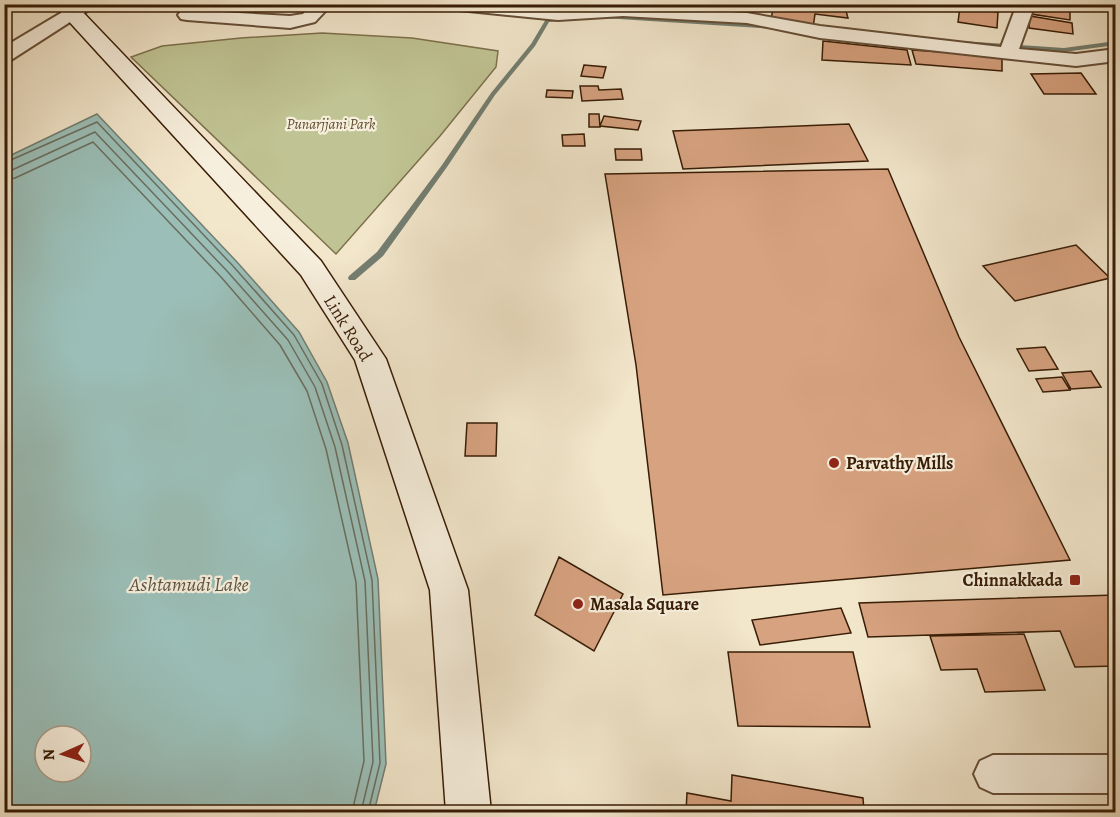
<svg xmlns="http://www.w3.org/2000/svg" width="1120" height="817" font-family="Alegreya,serif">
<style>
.green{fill:#c0c393;stroke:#7c704c;stroke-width:1.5}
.water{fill:#9bbfb8;stroke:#737e71;stroke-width:1.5;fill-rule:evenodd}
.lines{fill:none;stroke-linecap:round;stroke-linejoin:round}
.shore{stroke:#696e5f;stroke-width:1.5}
.stream{fill:#737e71;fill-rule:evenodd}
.building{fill:#d7a280;stroke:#371c06;stroke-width:1.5}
.street-casing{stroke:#664e37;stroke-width:4}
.secondary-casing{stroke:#371c06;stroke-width:3}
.street{fill:#f7efdd;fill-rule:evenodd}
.secondary{fill:#f7efdd;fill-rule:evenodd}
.poi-dot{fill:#8f2418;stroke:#f7efdd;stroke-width:2}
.labels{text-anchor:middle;stroke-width:4.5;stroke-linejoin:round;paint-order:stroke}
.far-park-label{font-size:15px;font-style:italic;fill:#604e30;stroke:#f7efdd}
.street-label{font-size:18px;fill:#371c06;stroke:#f7efdd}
.poi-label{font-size:18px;font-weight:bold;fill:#371c06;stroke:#f7efdd;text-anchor:start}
.water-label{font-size:20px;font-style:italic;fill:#5a5544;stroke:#f7efdd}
</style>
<rect width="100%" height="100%" fill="#f2e6cb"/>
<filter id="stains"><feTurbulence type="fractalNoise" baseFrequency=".00333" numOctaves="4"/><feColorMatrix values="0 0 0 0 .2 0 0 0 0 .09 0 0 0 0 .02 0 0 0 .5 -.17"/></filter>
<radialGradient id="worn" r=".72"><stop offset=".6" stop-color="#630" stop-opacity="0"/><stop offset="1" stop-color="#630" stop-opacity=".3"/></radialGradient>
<path class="green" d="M322 33 412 38 498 51 496 67 440 136 336 254 131 57 162 46 241 38Z"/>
<path class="water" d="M97 114 237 262 299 332 327 382 348 443 378 579 386 764 374 812H5V158ZM45 736H81V772H45Z"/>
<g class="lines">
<path class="shore" d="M4 163 97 122 233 266 294 335 322 384 342 445 372 580 380 763 368 812
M4 171 12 170 95 132 227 271 288 340 315 387 335 447 365 581 373 762 361 812
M4 180 15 178 93 142 221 277 280 345 307 391 326 449 356 582 364 761 352 812"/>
<path class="stream" d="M555 4H560L551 19 603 14 775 25 778 27 775 29 603 18 549 22 535 46 495 95 447 167 383 256 355 280H349L348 278 349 276 377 252 442 165 491 93 531 44Z
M961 41 1064 48 1116 41V45L1064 52 959 44 958 43Z"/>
</g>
<path class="building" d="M220 4H241L236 10 218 8Z
M631 4H751L755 16 633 9Z
M774 4 845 7 848 18 815 14 813 28 770 24Z
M812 4H866L867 7 813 8Z
M1032 4 1070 9V20L1031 14Z
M960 7 998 12 997 28 958 22Z
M1030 16 1072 23 1073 34 1029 28Z
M823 41 907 50 911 65 822 60Z
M912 50 1002 56V71L916 64Z
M584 65 606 67 603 78 581 76Z
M1081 73 1096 94H1044L1031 74Z
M580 86H598L599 90 621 89 623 99 582 101Z
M547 90 573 91 572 98 546 97Z
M589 114H599L600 127H589Z
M604 116 641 121 638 130 600 126Z
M849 124 868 161 683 169 673 131Z
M584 134 585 146H563L562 135Z
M615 149H641L642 160H616Z
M888 169 959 337 1070 560 663 595 636 365 605 174Z
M1076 245 1110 278 1015 301 983 266Z
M1045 347 1058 369 1029 371 1017 349Z
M1091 371 1101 387 1071 389 1062 373Z
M1062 377 1070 390 1043 392 1036 379Z
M467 423H497L496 456H465Z
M559 557 623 594 594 651 535 615Z
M1116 595V666L1075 667 1060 631 868 637 859 603Z
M841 608 851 633 760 645 752 620Z
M1024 634 1045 690 985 692 977 669 941 670 930 636Z
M728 652H853L870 727 738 726Z
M732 775 863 798 864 812H686L687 793 731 801Z"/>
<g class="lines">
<g class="street-casing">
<path id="street" d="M76 4H98L11 60 4 62V47Z
M312 4H332L315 22 290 28 187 20 181 19 178 15 181 11 187 10 290 16 303 14Z
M440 4H506L580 9 623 6 747 13 820 26 1001 47 1017 4H1035L1019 49 1076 54 1116 49V61L1076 66 820 38 747 23 623 16 558 20 449 9Z
M993 755H1116V793H993L980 787 974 774 980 761Z"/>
</g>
<g class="secondary-casing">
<path id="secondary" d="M53 4H75L321 261 386 359 468 590 491 812H446L430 590 355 360 301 275Z"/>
</g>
<use href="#street" class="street"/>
<use href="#secondary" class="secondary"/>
</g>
<g class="poi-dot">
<circle cx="834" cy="463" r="6"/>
<rect x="1069" y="574" width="12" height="12" rx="3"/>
<circle cx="578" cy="604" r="6"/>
</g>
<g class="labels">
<g class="far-park-label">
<text x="331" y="129">Punarjjani Park</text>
</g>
<g class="street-label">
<text transform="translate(348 328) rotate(58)" y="6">Link Road</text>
</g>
<g class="poi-label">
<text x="846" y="469">Parvathy Mills</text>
<text x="1063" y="586" text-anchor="end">Chinnakkada</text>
<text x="590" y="610">Masala Square</text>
</g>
<g class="water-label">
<text x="189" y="591">Ashtamudi Lake</text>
</g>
</g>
<rect width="1120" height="817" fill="none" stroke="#f2e6cb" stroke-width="24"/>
<rect x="6" y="6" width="1108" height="805" fill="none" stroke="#371c06" stroke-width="3"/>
<rect x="12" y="12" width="1096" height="793" fill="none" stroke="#371c06" stroke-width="1.5"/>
<g transform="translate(63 754) rotate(267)"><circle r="28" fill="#f7efdd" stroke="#aa9b87" stroke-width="1.5"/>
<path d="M0-4.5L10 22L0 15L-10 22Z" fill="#8f2418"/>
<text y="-9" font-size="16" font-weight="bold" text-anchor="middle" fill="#371c06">N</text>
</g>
<rect width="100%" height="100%" filter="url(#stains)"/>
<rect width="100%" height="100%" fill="url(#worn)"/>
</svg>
